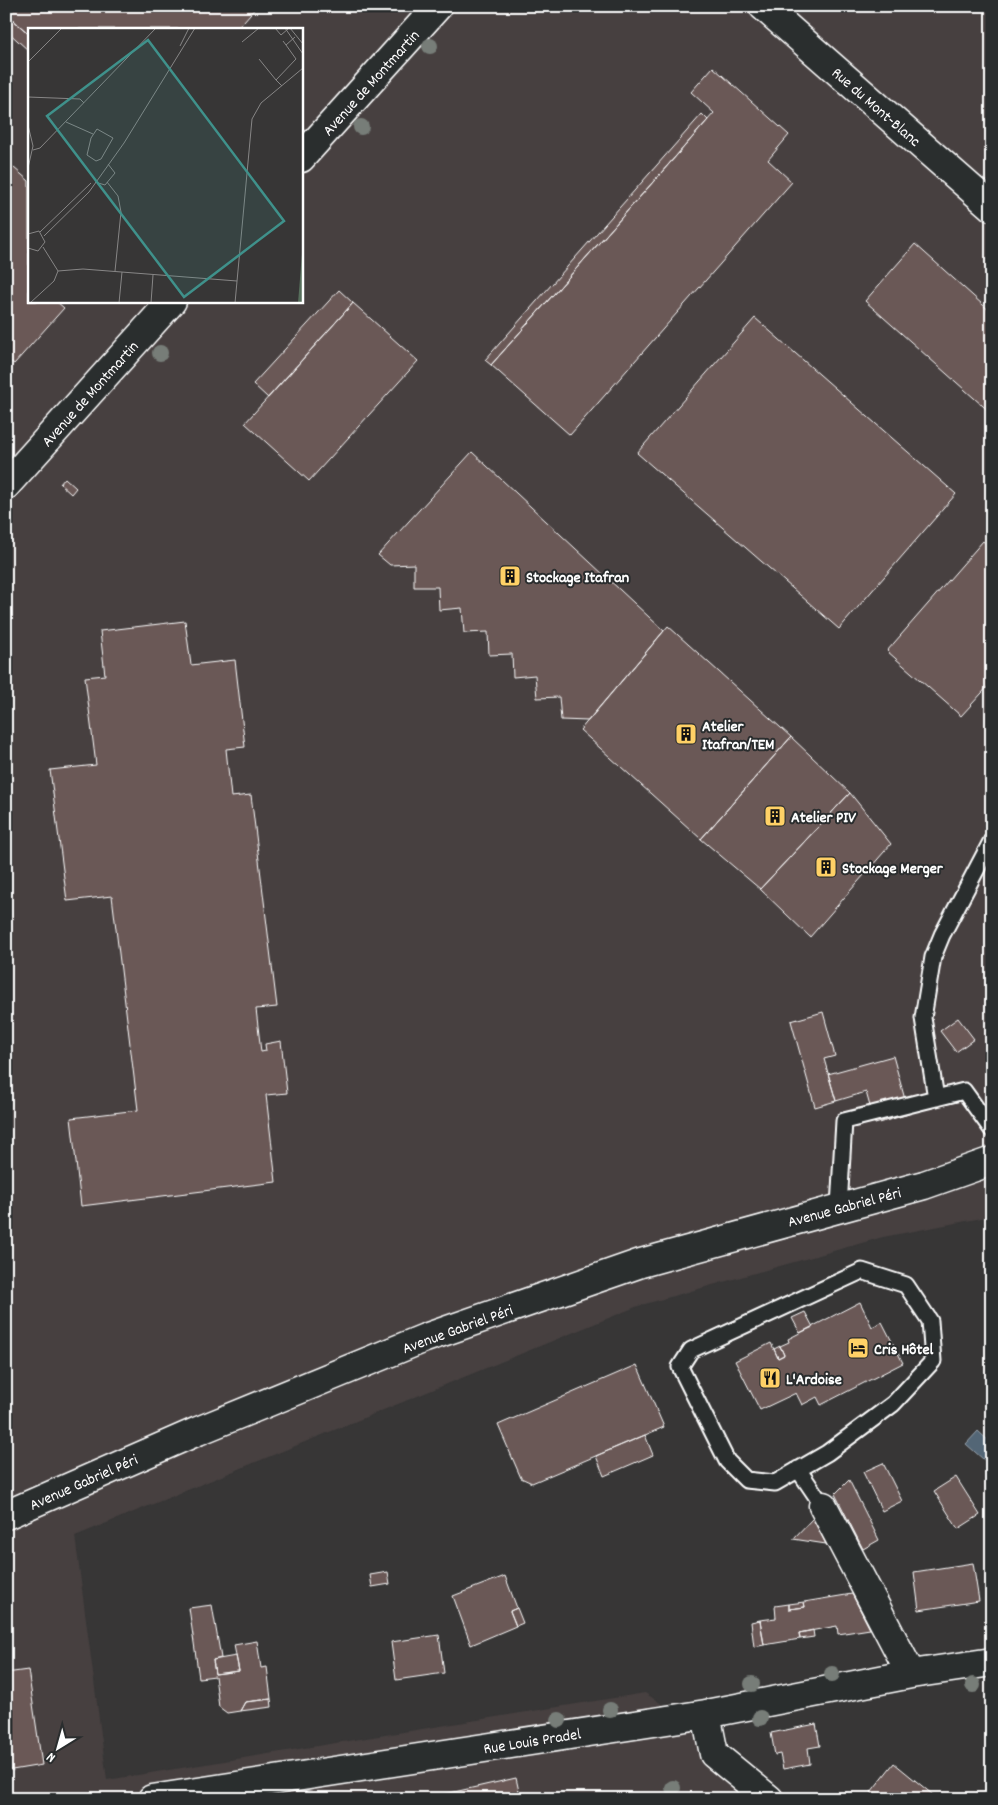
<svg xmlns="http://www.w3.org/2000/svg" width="998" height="1805" font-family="Dekko,sans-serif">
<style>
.built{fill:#474040;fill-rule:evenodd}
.water{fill:#536676;stroke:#98a3ad}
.building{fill:#6b5857;stroke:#fff}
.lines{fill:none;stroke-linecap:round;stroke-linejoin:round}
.service-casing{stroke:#fff;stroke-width:19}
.minor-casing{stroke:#fff;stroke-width:31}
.secondary-casing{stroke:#fff;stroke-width:31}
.service{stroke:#2a2d2e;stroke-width:15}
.minor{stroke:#2a2d2e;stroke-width:28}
.secondary{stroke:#2a2d2e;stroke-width:28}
.tree{fill:#777d78}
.labels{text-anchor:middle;stroke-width:4;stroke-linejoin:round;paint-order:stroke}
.street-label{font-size:16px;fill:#fff;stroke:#2a2d2e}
.poi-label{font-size:16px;font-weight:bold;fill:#fff;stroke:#2a2d2e;text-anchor:start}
.inset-road{fill:none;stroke:#878686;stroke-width:1}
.view{fill:#3f918b;fill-opacity:0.15;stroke:#3f918b;stroke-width:2.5}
.inset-edge{fill:none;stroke:#fff;stroke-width:2.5}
</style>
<rect width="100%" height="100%" fill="#373636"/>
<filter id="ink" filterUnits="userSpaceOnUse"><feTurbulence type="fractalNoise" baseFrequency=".02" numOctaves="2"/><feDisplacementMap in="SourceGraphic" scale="10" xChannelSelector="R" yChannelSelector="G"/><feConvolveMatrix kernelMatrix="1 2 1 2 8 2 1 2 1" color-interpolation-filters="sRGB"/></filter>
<g filter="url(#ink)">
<path class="built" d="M6 6H992V1216L883 1237 638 1306 75 1536 107 1780 645 1693 724 1745 794 1799H6ZM29 29H301V301H29ZM472 452 664 631 588 721 561 720 559 697 537 698 535 675 513 676 512 654 489 655 488 632 464 633 462 608 439 609 438 587H414V564L390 565 378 555Z"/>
<path class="water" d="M978 1431 992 1444V1467L966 1444Z"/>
<path class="building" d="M6 6H257L237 29H29V34L6 14Z
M7 14 29 34V51L6 30Z
M713 67 789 135 768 160 792 182 570 435 491 365 714 113 691 92Z
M702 114 708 120 491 365 485 360Z
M6 161 29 181V301H56L64 308 14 364 6 358Z
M915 244 992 313V414L865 301Z
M339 290 353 303 268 398 253 384Z
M353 303 418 361 309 481 245 423Z
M755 318 956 494 839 629 637 453Z
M472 452 664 631 588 721 561 720 559 697 537 698 535 675 513 677 512 654 489 655 488 632 464 633 462 608 439 610 438 587H414V564L390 565 378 555Z
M65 478 76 488 71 494 60 484Z
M983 541 992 549V682L961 716 887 651Z
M185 621 191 665 235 660 245 747 226 749 231 797 251 795 277 1007 256 1009 261 1052 266 1051 265 1044 281 1041 287 1093 266 1095 276 1182 81 1206 71 1118 138 1110 112 896 67 901 50 770 96 765 85 677 105 675 100 631Z
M668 626 791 737 701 839 580 730Z
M791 737 850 793 760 889 701 839Z
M850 793 891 844 810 937 760 889Z
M823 1012 835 1056 824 1059 836 1101 815 1107 791 1021Z
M958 1018 974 1039 956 1052 940 1031Z
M893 1056 909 1114 875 1124 866 1092 836 1101 828 1074Z
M860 1302 872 1327 882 1322 903 1363 821 1405 817 1397 802 1405 796 1393 760 1410 735 1361 771 1343 778 1358 784 1355 780 1346 789 1342 788 1339Z
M805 1312 813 1327 800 1333 792 1318Z
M780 1346 784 1355 778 1358 774 1349Z
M637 1365 664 1427 532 1483 521 1478 498 1425Z
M645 1435 653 1455 604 1476 596 1456Z
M883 1463 902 1501 882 1511 863 1472Z
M956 1477 980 1515 958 1529 934 1491Z
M849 1480 879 1540 863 1549 835 1494Z
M813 1518 826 1544 793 1539Z
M973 1563 979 1601 919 1610 914 1572Z
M388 1572 390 1584 372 1587 370 1575Z
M505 1576 517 1608 510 1611 516 1626 471 1645 453 1596Z
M852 1594 870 1629 838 1634 837 1626 799 1633 800 1639 764 1645 760 1620 776 1618 775 1606 789 1604V1609L805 1607 804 1602Z
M804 1602 805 1607 789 1609V1604Z
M212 1605 221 1658 213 1660 215 1674 239 1671 234 1645 257 1641 261 1668 267 1667 271 1699 245 1702 240 1711 227 1713 219 1707 215 1676 199 1678 189 1608Z
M517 1608 523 1623 516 1626 510 1611Z
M760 1620 764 1645 754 1647 751 1622Z
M813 1630 814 1637 800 1639 799 1633Z
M439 1635 444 1673 396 1680 391 1642Z
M236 1656 239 1671 215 1674 213 1660Z
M28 1670 42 1765 6 1771V1673Z
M271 1699 272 1707 240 1711 245 1702Z
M816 1724 820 1746 808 1748 810 1764 783 1769 780 1754 775 1755 771 1733Z
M894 1763 938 1799H879L871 1792Z
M516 1778 520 1796 510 1799H442L441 1795Z"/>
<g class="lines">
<g class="service-casing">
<path id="service" d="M936 1098 923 1018 933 957 942 935 992 840
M839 1207 844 1121 964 1091 992 1130
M862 1271 906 1285 930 1321 933 1361 893 1404 827 1453 775 1483 746 1480 727 1461 680 1367 691 1350Z
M798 1469 823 1506"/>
</g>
<g class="minor-casing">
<path id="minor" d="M763 6 992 207
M301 158 438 6
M6 485 172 301
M823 1506 911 1674
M706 1714 714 1754 769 1799
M152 1799 706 1714 911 1674 992 1662"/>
</g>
<g class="secondary-casing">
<path id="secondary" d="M6 1515 198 1431 425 1338 641 1263 924 1185 992 1161"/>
</g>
<use href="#service" class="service"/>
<use href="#minor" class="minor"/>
<use href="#secondary" class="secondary"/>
</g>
<g class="tree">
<circle cx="430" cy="46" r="8"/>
<circle cx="361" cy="127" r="8"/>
<circle cx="160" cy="353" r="8"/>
<circle cx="832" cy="1674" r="8"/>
<circle cx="752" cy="1684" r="8"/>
<circle cx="973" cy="1685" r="8"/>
<circle cx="610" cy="1710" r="8"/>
<circle cx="760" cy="1718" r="8"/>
<circle cx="559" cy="1720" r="8"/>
<circle cx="673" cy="1788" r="8"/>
</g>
</g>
<defs>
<g id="building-square" transform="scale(1.125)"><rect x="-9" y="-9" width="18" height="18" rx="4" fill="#ffd166" stroke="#2a2d2e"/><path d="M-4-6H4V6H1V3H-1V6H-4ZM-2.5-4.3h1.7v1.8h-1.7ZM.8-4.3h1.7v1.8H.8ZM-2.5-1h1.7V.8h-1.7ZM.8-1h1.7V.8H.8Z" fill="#111"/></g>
<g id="hotel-square" transform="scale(1.125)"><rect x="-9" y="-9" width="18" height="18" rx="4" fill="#ffd166" stroke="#2a2d2e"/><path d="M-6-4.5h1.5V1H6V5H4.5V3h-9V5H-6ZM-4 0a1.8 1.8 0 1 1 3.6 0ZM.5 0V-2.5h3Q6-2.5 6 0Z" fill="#111"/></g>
<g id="restaurant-square" transform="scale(1.125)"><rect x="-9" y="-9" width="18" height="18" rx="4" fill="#ffd166" stroke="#2a2d2e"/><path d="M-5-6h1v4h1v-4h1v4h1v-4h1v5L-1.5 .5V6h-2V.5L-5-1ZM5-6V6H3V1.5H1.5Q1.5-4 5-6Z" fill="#111"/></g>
</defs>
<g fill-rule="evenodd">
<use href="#building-square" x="510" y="576"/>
<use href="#building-square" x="686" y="734"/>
<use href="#building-square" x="775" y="816"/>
<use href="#building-square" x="826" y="867"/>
<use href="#hotel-square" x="858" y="1348"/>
<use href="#restaurant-square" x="770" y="1378"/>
</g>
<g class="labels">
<g class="street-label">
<text transform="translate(370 82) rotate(-48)" y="6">Avenue de Montmartin</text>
<text transform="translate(877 106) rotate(41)" y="6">Rue du Mont-Blanc</text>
<text transform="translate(89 393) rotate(-48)" y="6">Avenue de Montmartin</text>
<text transform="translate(844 1206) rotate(-15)" y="6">Avenue Gabriel Péri</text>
<text transform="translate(457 1328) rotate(-20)" y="6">Avenue Gabriel Péri</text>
<text transform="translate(83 1481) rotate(-24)" y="6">Avenue Gabriel Péri</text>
<text transform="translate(532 1740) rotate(-9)" y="6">Rue Louis Pradel</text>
</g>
<g class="poi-label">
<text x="526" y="582">Stockage Itafran</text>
<text x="702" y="731">Atelier<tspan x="702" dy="18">Itafran/TEM</tspan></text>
<text x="791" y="822">Atelier PIV</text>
<text x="842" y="873">Stockage Merger</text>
<text x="874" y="1354">Cris Hôtel</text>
<text x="786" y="1384">L'Ardoise</text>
</g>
</g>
<g transform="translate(28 28)">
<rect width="275" height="275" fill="#373636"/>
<path d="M275 213V268L274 274 270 275Z" fill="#576f5c"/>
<path class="inset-road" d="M247 0 253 7 260 1M257 0 275 26M262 0 275 16M255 13 258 17 267 9M214 14 231 0M152 18 161 0M231 31 248 52M0 34 34 0M254 58 248 52 268 31 258 17M0 69 52 71 56 75M38 94 65 106M0 97 5 118 0 140M69 101 85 110 73 131 68 133 59 127 63 110ZM5 122 12 120 128 0M67 154 77 157 87 145 80 136M79 154 90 168 93 184 87 243M12 204 63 155M0 206 11 203 17 214 10 223 0 220M16 208 61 164 96 115 167 0M30 243 55 241 209 253M2 275 26 253 30 243 15 219M91 275 94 244M123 275 125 247M207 275 224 91 233 75 275 40"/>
<path class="view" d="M120 12 256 193 156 269 19 88Z"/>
<rect width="275" height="275" class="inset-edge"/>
</g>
<rect width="998" height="1805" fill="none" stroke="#2a2d2e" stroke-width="25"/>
<rect x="12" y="12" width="973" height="1780" fill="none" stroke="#fff" stroke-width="2" filter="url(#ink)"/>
<g transform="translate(58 1748) rotate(217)" stroke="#2a2d2e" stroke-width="4" paint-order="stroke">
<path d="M0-4L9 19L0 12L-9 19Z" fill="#ffffff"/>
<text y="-8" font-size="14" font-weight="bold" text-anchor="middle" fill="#ffffff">N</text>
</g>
</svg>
